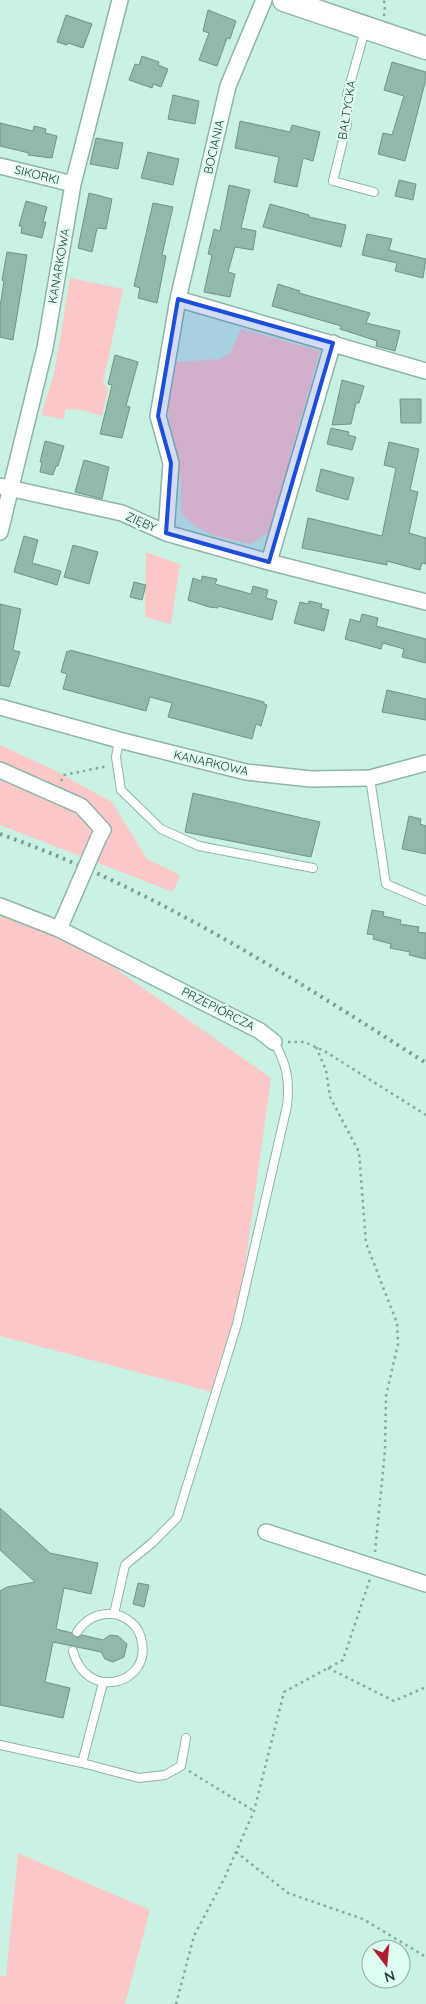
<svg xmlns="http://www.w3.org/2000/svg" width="426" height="2004" font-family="Quicksand,sans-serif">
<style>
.green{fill:#fdc9c8}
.building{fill:#92b8aa;stroke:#709588}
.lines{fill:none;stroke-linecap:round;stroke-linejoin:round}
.service-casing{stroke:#8fb5a7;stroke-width:10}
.minor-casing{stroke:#8fb5a7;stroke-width:18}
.secondary-casing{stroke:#8fb5a7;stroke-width:25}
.path{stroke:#8aa99d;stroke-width:2.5;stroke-dasharray:2.5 4;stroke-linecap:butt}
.service{stroke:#fff;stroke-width:8}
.minor{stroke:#fff;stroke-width:15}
.secondary{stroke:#fff;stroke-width:22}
.rail{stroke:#7f9c91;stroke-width:4;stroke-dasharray:2.5 5;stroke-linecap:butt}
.minor-bridge-casing{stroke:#8fb5a7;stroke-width:18;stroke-linecap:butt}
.minor-bridge{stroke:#fff;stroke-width:15}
.marked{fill:#1d4ed8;fill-opacity:0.2;stroke:#1d4ed8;stroke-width:4;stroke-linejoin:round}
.labels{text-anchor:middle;stroke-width:4.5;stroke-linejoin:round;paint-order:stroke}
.street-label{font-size:12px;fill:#283832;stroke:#ddfdf1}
</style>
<rect width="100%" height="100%" fill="#caf2e3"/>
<path class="green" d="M70 278 123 289 103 383 108 389 102 416 83 410 66 409 63 419 41 415 54 374Z
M241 329 320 351 291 453 289 478 273 529 251 544C221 537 203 537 181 513V480L166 404 176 362 220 359 230 353Z
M146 552 180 564 171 624 145 617Z
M0 745 52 769 112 802 147 859 180 875 173 892 0 825Z
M0 906 59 929 271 1078 237 1324 216 1393 0 1336Z
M18 1853 150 1910 125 2004H0V1975L6 1977Z"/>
<path class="building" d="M208 10 236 21 230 39 227 38 217 66 199 60 209 33 203 31Z
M66 15 92 24 83 48 68 43 67 45 57 42Z
M142 56 159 62 158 65 168 69 161 87 153 84 152 88 129 80 135 64 139 65Z
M392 62 426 72V79L405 161 378 154 383 133 392 135 404 96 384 90Z
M173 95 199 101 195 124 168 119Z
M240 121 290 132 292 125 320 132 313 161 303 158 297 187 274 182 279 157 235 148Z
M0 123 33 131 34 126 46 129 45 133 57 136 52 158 28 155 29 153 0 146Z
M96 138 123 143 118 169 90 164Z
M148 152 179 159 173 185 141 178Z
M399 180 416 184 413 200 395 196Z
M229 185 250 190 241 228 256 231 253 250 235 247 228 272 235 274 230 297 204 292 212 255 208 254 214 229 220 231Z
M89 193 112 199 106 229 97 228 92 252 78 248Z
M26 201 47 207 43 222H46L42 238 21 233 22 226H19Z
M153 203 173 207 162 255 166 256 157 303 138 298 140 288 134 286Z
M270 204 309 215V217L346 225 341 247 263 227Z
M367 234 392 239 389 250 426 259 423 278 395 271 397 263 362 255Z
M7 252 27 255 13 340 0 337V307L4 281 2 280Z
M278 284 300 291 299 293 370 313 366 323 400 331 395 351 376 346 377 341 340 329 341 326 272 306Z
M115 355 138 362 126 406 130 407 122 438 100 434 112 385 108 384Z
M342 380 364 386 359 403H356L351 424 332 425Z
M400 399H421V423H401Z
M331 428 349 432 348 435 356 437 352 450 327 444Z
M45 441 64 446 58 466H56L53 475 40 472 42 462H40Z
M389 442 419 449 410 490 418 492 409 533 426 538V564L422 563 420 570 387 561V565L302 548 308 518 382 536 396 468 384 465Z
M84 460 109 467 102 499 75 492Z
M321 469 354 478 348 500 316 491Z
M24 536 38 540 32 563 61 571 57 585 14 572Z
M73 545 98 552 89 584 64 577Z
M202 576 217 579 215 584 251 594 253 586 268 590 266 598 277 601 272 620 218 606V608L209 607 188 600 193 578 201 581Z
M134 582 146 585 142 600 130 597Z
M309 601 322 604 321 608 329 610 324 631 294 623 300 602 308 604Z
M0 604 21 609 13 650 20 652 9 687 0 685Z
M362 614 378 618 376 626 426 639V663L402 657 404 649 383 643 381 649 345 639 350 619 360 622Z
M70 650 264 702V704L267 705 261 726 256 724 252 739 168 717 172 703 150 697 146 711 63 689 67 674 61 672 67 651 69 652Z
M387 690 426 699V720L382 712Z
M193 793 320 822 311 857 185 832Z
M409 816 421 819 420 824 426 826V854L402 849Z
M372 910 384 912 383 916 401 920 400 924 419 927 418 932 426 933V959L409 955 410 952 390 948 391 944 373 939 374 935 367 934Z
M0 1508 50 1553 98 1563 91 1594 64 1588 56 1629 72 1633 77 1638 82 1635 103 1640 110 1635 118 1636 127 1644 124 1657 113 1662 105 1659 101 1652 53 1642 45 1682 70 1688 63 1718 0 1705V1591L7 1587 35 1582 0 1550Z
M138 1583 149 1585 144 1607 133 1604Z"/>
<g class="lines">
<g class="service-casing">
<path id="service" d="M365 30 347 95V124L333 181 374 192
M119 740 116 757 121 790 161 829 199 846 313 868
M370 778 386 884 426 901
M114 1614 125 1565 152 1543 177 1518 237 1324 287 1106C290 1082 287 1064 274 1042
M73 1651C86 1702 150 1684 142 1643 141 1635 139 1629 132 1623 126 1618 120 1614 112 1614 97 1613 85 1620 77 1632
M0 1745 82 1763 103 1683
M82 1763 139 1778 165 1775 181 1766 186 1738"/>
</g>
<g class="minor-casing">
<path id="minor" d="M0 166 73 184
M178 299 426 371
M0 486 122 513 166 533 269 562 426 602
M0 532 45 348 73 184 120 0
M166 533 171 463 158 416 178 299 228 86 264 0
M269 562 333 343
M0 707 119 740 246 772 311 779 370 778 426 763
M0 770 81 806 103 830 98 839
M0 906 59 929 70 904
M59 929 260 1031 274 1042
M266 1532 426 1584"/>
</g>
<g class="secondary-casing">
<path id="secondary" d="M284 0 426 48"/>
</g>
<path class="path" d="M384 16 385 11 384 0
M61 781 64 775 108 766
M288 1042H305L326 1052 426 1115
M316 1047 326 1070 330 1097 359 1152 366 1243 397 1323 398 1344 386 1396 385 1450 375 1552
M328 1668 394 1701 426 1687
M189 1771 254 1811
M236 1852 288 1893 363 1919 426 1957
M176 2004 194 1936 225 1877 254 1811 284 1692 343 1660 370 1579"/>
<use href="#service" class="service"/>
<use href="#minor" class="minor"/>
<use href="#secondary" class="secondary"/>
<path class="rail" d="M0 834C153 888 290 976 426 1063"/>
<g class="minor-bridge-casing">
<path id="minor-bridge" d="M70 904 98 839"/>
</g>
<use href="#minor-bridge" class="minor-bridge"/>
</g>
<path class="marked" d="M178 299 333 343 269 562 166 533 171 463 158 416Z"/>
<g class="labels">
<g class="street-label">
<text transform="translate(347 110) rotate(-81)" y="4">BAŁTYCKA</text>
<text transform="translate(214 147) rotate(-77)" y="4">BOCIANIA</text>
<text transform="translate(37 175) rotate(14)" y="4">SIKORKI</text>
<text transform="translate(59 266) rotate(-80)" y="4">KANARKOWA</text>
<text transform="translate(141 522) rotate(24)" y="4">ZIĘBY</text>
<text transform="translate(211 763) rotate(13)" y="4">KANARKOWA</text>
<text transform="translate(218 1009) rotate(27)" y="4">PRZEPIÓRCZA</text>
</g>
</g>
<g transform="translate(386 1964) rotate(164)"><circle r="24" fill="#ddfdf1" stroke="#95aea5"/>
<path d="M0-4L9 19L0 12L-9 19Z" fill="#af1b31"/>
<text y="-8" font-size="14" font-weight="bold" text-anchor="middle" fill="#283832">N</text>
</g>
</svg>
